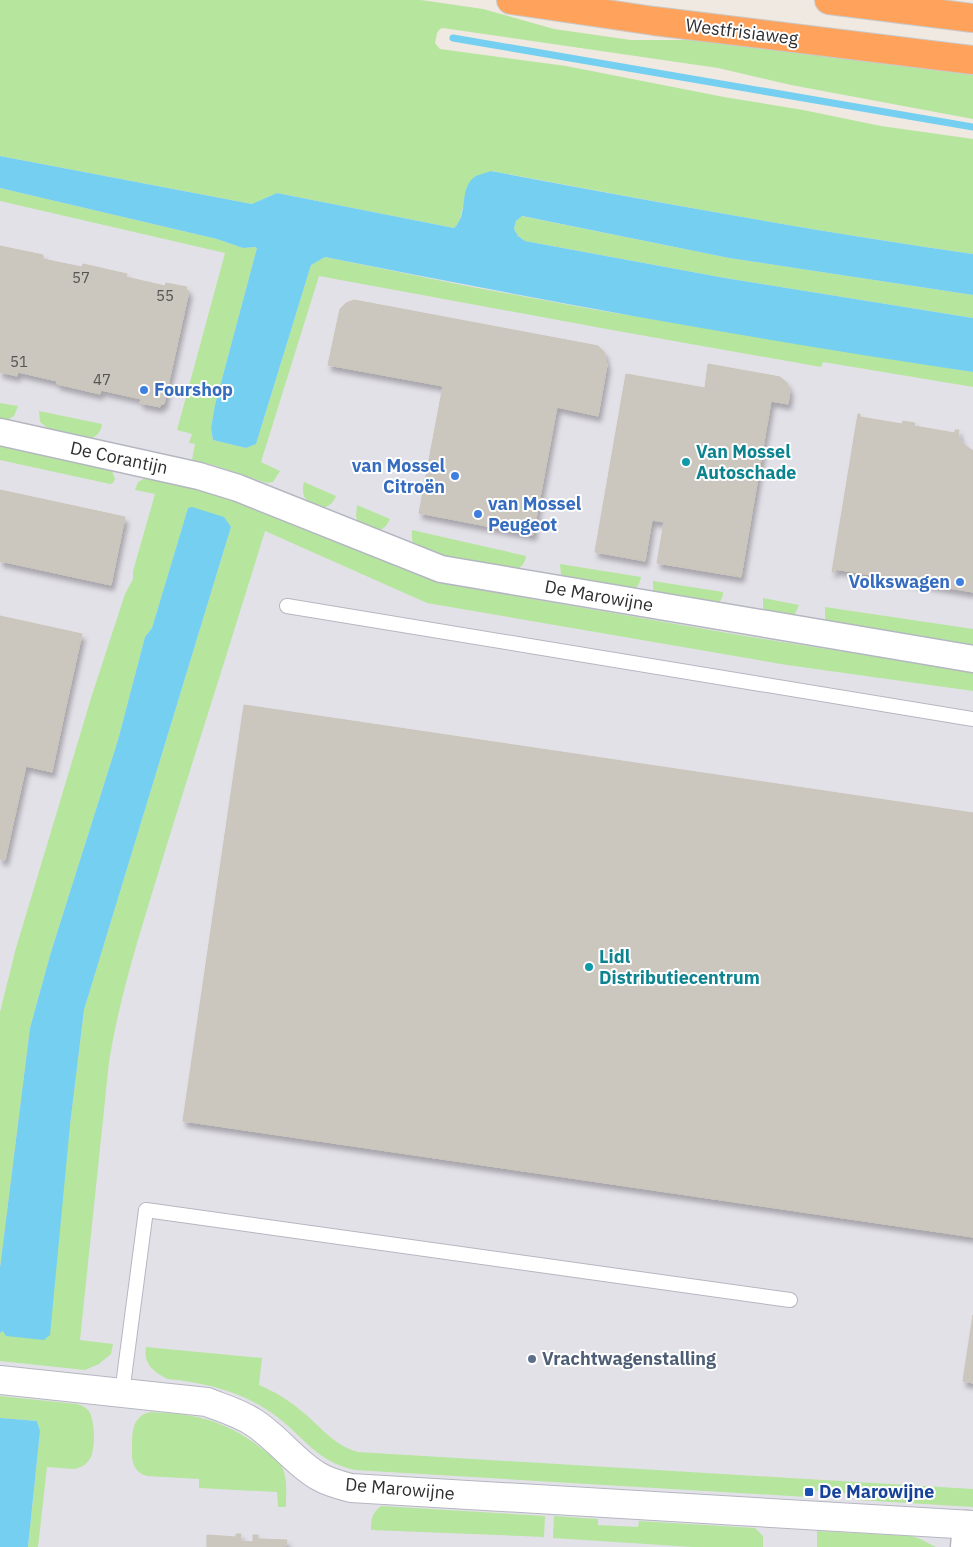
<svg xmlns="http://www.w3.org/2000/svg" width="973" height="1547" font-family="'IBM Plex Sans',sans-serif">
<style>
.industrial{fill:#e3e1e8}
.green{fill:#b6e59e}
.water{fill:#75cff0}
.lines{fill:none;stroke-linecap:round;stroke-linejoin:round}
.stream{stroke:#75cff0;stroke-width:7}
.building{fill:#cbc7bf;stroke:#cbc5ba;filter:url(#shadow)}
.lane-casing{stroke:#b4b7c1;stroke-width:16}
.street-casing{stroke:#b4b7c1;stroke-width:29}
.secondary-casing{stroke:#b4b7c1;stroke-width:30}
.highway-casing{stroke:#c9c9c9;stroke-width:30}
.lane{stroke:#fff;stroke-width:14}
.street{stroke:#fff;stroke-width:26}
.secondary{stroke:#fff;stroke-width:28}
.highway{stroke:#ffa35c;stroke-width:28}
.shop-dot{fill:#3f7fe0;stroke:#fff;stroke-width:2}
.culture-dot{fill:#0f9aa8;stroke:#fff;stroke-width:2}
.service-dot{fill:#5c6f8a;stroke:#fff;stroke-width:2}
.transit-dot{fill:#1a4fb4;stroke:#fff;stroke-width:2}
.labels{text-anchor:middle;stroke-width:4;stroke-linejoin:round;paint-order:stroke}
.number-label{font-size:15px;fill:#555452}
.street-label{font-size:18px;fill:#2e2e2e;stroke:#fff}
.shop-label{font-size:18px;font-weight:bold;fill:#366cbe;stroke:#fff;text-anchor:start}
.culture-label{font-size:18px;font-weight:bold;fill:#0d838f;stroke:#fff;text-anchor:start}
.service-label{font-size:18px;font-weight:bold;fill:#4e5e75;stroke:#fff;text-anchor:start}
.transit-label{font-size:18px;font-weight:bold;fill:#164399;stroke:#fff;text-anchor:start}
</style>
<defs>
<filter id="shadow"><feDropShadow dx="3" dy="5.5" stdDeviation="2.5" flood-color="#0004"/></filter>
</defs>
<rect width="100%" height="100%" fill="#efe9e1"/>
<path class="industrial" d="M0 160 973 334V1547H0Z"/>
<path class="green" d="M0 0H421L483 9 554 29 631 40H696L973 75V119L791 85 718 68 443 28 440 29 437 33 435 43 440 49 566 66 724 97 803 110 881 126 973 139V254C812 231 651 201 492 171L468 185 459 223 454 228 277 193 252 204 0 156Z
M0 188 217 239 243 248 255 247 257 248 215 405 211 428 213 440 246 448 256 444 311 265 325 257 467 286 597 310 973 372V387L823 362 821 367 612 330 319 276 261 462 280 471 273 482 267 483 213 465 192 460 195 444 189 443 192 434 177 430 225 253 0 201Z
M521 216 729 258 973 295V318L725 278 525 241 518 236 514 229 516 221Z
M0 403 18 406 14 416 6 421 0 419Z
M39 411 102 424C101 432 97 436 90 439L50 430 40 422Z
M0 444 105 467 112 471 115 479 113 483 110 484 0 460Z
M149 476 234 495 423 577 457 586 739 635 973 672V691L787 665 427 603 265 531C231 642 195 753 161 864 141 930 120 994 109 1062L80 1340 113 1344 111 1354 99 1364 85 1370 0 1361V1333L3 1331 70 1125 84 1010 231 527 195 509 188 508 152 628 145 637 118 740 51 952 30 1028 0 1268V1012L16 948 92 695 125 594 133 579V571L155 494 135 490 138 482Z
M304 482 336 496C333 503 330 506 322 508 308 502 300 500 304 482Z
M357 505 390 519C387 526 383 530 376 531L358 523 356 516Z
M412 530 526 556C525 564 521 567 514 572L448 559 416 546 412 540Z
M560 564 641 577C640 583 638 586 634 590L563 578 561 574Z
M653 581 723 592C723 598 721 601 716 605L655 594 653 591Z
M763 598 799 605 795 614 791 618 767 614 763 608Z
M825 607 973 629V646L828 622 825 618Z
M146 1347 262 1358 259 1385C273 1391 287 1399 299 1409 319 1424 332 1445 358 1452L973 1489V1507L859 1500 858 1494 806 1490V1497L355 1470C317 1462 305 1438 276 1416 244 1392 207 1383 168 1379 154 1372 143 1364 146 1347Z
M0 1396 77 1404C81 1405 85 1407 88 1410 95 1418 95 1444 92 1454 90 1462 82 1468 74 1469L47 1467 38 1547H28L40 1431 37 1421 0 1418Z
M150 1412C168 1413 187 1414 205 1419 234 1427 259 1444 281 1465 288 1478 286 1492 286 1507H278L277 1492 199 1488V1479L147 1476C143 1475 139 1473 137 1470 131 1463 132 1455 132 1447 132 1431 133 1416 150 1412Z
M381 1506 545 1516 544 1537 371 1530C371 1519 372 1513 381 1506Z
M554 1516 598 1519V1525L638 1527 639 1521 755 1528 763 1536V1547H693L553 1538Z
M817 1531 910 1536 918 1538 936 1547H817Z"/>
<path class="water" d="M0 156 252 204 277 193 454 228C469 215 458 187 476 176 480 174 487 173 491 171 651 201 812 231 973 254V295L729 258 522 216 516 221 514 229 518 236 525 241 725 278 973 318V372C756 340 540 300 325 257L311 265 256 444 246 448 213 440 211 428 215 405 257 248 255 247 243 248 217 239 0 188Z
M192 507 224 517 231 527 84 1010 70 1125 50 1335 44 1340 6 1336 3 1331 0 1333V1268L30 1028 51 952 118 740 145 637 152 628 188 508Z
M0 1418 37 1421 40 1431 28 1547H0Z"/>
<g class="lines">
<path class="stream" d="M453 38 973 127"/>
</g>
<path class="building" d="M0 246 43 255V259L62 263 82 267 83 264 127 274 126 277 165 286 166 283 187 287 186 290 189 291 164 404H161L160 407 140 403 141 399 101 390 100 394 57 384V381L18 372 17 376 0 372Z
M354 300 593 345 598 346 604 352 607 365 598 416 557 407 533 535 419 513 443 386 328 365 340 309 346 303Z
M708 364 780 377 787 383 790 391 788 404 771 401 741 577 657 563 664 522 652 520 645 561 595 552 626 374 705 388Z
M858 414H860V417L902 424 903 421 915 423 914 426 955 433V430H959L958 434 962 443 973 451V592L835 569 834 572H832Z
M0 490 125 517 111 585 0 561Z
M0 616 82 634 64 715 0 701Z
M0 701 64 715 52 772 26 766 5 860 0 859Z
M244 705 973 813V1237L183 1121Z
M973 1315V1383L963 1381Z
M236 1534H241L240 1541 253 1542V1535H258V1539L287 1540 286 1545 285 1547H207V1535L236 1537Z"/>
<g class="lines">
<g class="lane-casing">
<path id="lane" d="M287 606 973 719
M122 1393 146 1210 790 1300"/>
</g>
<g class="street-casing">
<path id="street" d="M0 432 199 476 238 488 441 569 973 659
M964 1547 966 1524"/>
</g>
<g class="secondary-casing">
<path id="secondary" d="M0 1380 207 1402C222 1408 239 1413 253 1422 277 1437 294 1462 318 1476 328 1482 339 1485 351 1488L973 1525"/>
</g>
<g class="highway-casing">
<path id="highway" d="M511 0 654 21 973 60
M829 0 973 18"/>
</g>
<use href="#lane" class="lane"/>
<use href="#street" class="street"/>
<use href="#secondary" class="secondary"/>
<use href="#highway" class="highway"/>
</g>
<g class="shop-dot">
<circle cx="144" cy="390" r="5"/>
<circle cx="455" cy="476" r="5"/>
<circle cx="478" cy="514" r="5"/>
<circle cx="960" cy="582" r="5"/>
</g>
<g class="culture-dot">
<circle cx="686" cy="462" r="5"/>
<circle cx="589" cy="967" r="5"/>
</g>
<circle class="service-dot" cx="532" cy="1359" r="5"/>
<rect class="transit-dot" x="804" y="1487" width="10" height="10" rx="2.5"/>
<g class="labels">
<g class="number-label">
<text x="81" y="283">57</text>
<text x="165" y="301">55</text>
<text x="19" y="367">51</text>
<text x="102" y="385">47</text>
</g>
<g class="street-label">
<text transform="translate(742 32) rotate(7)" y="6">Westfrisiaweg</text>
<text transform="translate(119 458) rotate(12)" y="6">De Corantijn</text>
<text transform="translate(599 596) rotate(10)" y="6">De Marowijne</text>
<text transform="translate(400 1489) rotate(5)" y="6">De Marowijne</text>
</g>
<g class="shop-label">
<text x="154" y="396">Fourshop</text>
<text x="445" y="472" text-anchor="end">van Mossel<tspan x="445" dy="21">Citroën</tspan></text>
<text x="488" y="510">van Mossel<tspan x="488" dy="21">Peugeot</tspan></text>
<text x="950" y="588" text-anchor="end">Volkswagen</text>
</g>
<g class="culture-label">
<text x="696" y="458">Van Mossel<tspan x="696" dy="21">Autoschade</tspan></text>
<text x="599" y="963">Lidl<tspan x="599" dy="21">Distributiecentrum</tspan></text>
</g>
<g class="service-label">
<text x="542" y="1365">Vrachtwagenstalling</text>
</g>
<g class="transit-label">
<text x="819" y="1498">De Marowijne</text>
</g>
</g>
</svg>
